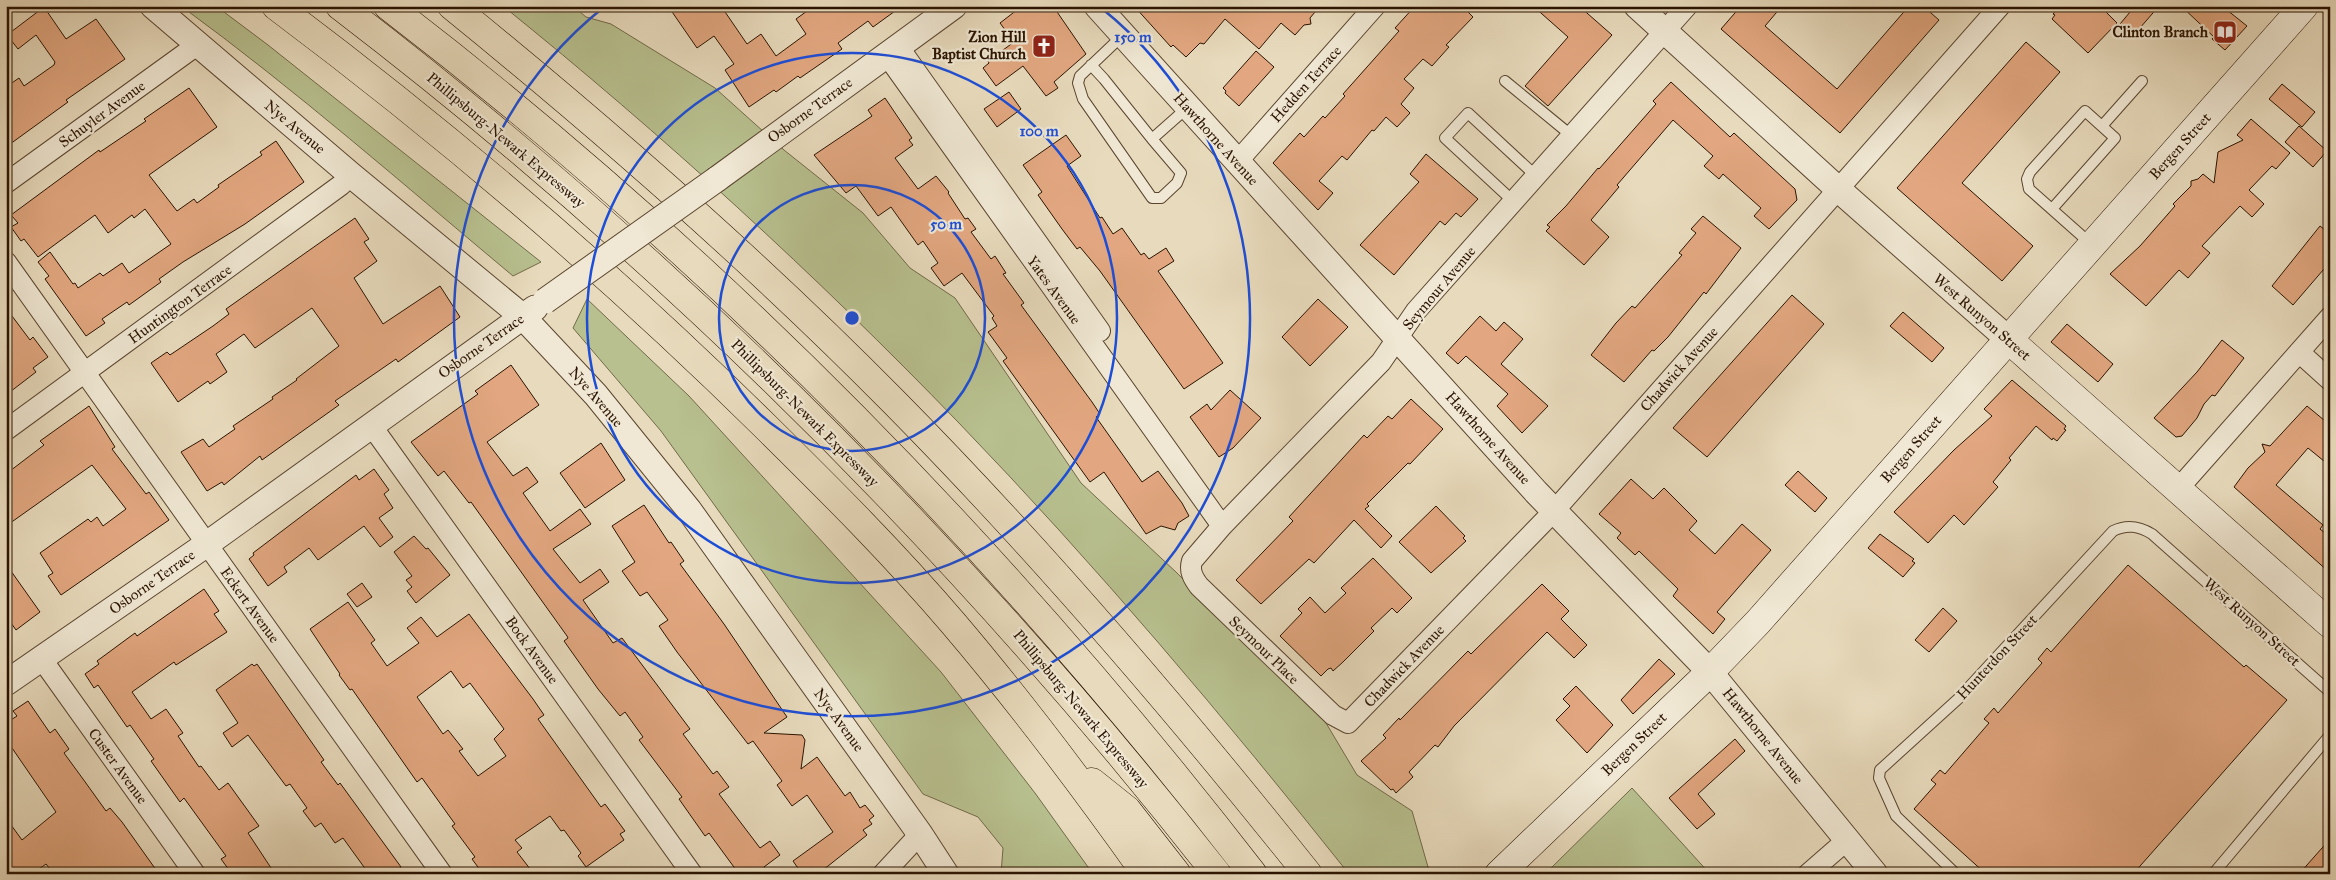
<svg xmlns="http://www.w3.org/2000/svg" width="2336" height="880" font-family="'IM FELL Great Primer',serif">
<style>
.green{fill:#b8c08f;stroke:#716a48}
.building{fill:#e2a780;stroke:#2a1300;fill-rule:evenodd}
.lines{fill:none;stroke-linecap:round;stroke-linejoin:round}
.service-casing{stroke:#5a452f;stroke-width:12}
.minor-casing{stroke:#5a452f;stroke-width:22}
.tertiary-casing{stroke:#5a452f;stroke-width:27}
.secondary-casing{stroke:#2a1300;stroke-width:29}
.motorway-casing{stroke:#2a1300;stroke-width:29}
.service{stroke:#f0e8d4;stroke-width:10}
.minor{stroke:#f0e8d4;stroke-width:20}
.tertiary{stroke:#f0e8d4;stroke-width:25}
.secondary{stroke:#f0e8d4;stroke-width:28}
.motorway{stroke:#e8dbbd;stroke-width:28}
.tertiary-bridge-casing{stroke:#5a452f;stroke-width:27;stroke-linecap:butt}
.tertiary-bridge{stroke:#f0e8d4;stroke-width:25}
.ring{fill:none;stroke:#1d4ed8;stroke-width:2.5}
.labels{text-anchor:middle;stroke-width:4.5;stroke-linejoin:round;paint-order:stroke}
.poi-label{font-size:15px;font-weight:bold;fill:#2a1300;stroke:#f0e8d4;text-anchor:end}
.street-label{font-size:15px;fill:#2a1300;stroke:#f0e8d4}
.centre{fill:#1d4ed8;stroke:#f0e8d4;stroke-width:2.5}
.ring-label{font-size:15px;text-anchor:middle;font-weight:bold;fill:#1d4ed8;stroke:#f0e8d4;stroke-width:4.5;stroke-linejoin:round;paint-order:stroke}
</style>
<rect width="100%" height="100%" fill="#e8dbbd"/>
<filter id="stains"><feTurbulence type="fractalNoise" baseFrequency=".004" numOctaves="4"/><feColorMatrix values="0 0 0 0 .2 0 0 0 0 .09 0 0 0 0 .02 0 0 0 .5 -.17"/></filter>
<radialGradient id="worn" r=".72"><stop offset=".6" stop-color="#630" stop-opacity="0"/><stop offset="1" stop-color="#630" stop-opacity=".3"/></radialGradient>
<path class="green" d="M181 6H216L268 45 541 262 513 276C404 185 296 90 181 6Z
M503 6H573L586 17 611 24 715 88 784 150 863 213 910 268 955 298 1081 483 1177 573 1326 723 1357 775 1412 811 1430 874H1349C1225 718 1096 565 958 422 815 274 663 135 503 6Z
M587 299 689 396 941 672 1035 793 1093 874H1001L1003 848 978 817 923 794 661 431 573 328Z
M1632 788 1710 874H1545Z"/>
<path class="building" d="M668 6H721L747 44 761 34 776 56 806 34 796 19 814 6H902L873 27 868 21 838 43 842 49 800 78 798 76 776 92 774 90 749 107 725 70 734 64 714 36 697 48Z
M1022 6H1053L1086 54 1054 82 1058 88 1046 96 1023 66 996 86 983 68 989 63 988 61 1014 42 1000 23Z
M1134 6H1320L1310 18 1311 24 1304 25 1295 35 1281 23 1259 49 1225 19 1204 44 1200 43 1186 57 1173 45 1171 47Z
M1415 6H1462L1473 17 1446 45 1449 47 1432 66 1423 59 1404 79 1414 88 1401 104 1410 113 1397 127 1386 117 1374 131 1372 130 1347 160 1342 156 1319 181 1333 193 1318 210 1273 163 1300 133 1304 137 1323 116 1325 118 1345 96 1343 94 1399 31 1395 28Z
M1533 6H1579L1612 35 1548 106 1525 86 1568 37Z
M1741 6H1782L1765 26 1837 89 1909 6H1923L1939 20 1840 133 1721 29Z
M2060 6H2100L2117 23 2088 53 2052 19 2055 15 2053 14Z
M2135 6H2159L2133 36 2120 24Z
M2181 6H2222L2247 26 2225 50 2212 39 2214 37Z
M44 7 66 39 96 19 125 59 66 100 68 102 6 147V87L19 78 24 86 54 65 55 62 36 35 18 49 7 35Z
M2026 42 2060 72 1962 183 2033 246 2002 281 1897 188Z
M1256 51 1274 67 1239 106 1225 93 1226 91 1223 88Z
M1671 82 1730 137 1734 133 1795 189 1797 200 1769 229 1754 216 1761 208 1723 174 1719 179 1704 166 1713 156 1673 120 1617 185 1619 187 1591 220 1609 237 1584 265 1546 231 1550 227 1547 225 1566 206 1598 168 1599 169 1656 104 1653 101Z
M2282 84 2315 112 2302 127 2269 99Z
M189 88 217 127 149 175 177 211 194 199 197 203 219 187 218 185 262 155 260 152 276 141 304 182 245 224 183 262 159 279 161 282 129 305 127 302 102 319 105 323 86 336 45 279 49 276 38 262 50 252 73 284 75 283 78 288 100 273 103 276 122 263 129 273 171 244 145 209 134 218 132 215 108 233 95 215 38 257 24 239 21 241 11 227 18 223 11 215 99 150 100 152 146 121 144 119Z
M1009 92 1021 109 997 127 984 109Z
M885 98 912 138 909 140 913 145 895 158 918 189 936 176 949 192 948 193 965 219 968 218 976 229 971 232 991 259 995 256 1006 273 1003 274 1024 303 1021 305 1092 402 1100 414 1096 417 1142 482 1158 471 1182 503 1189 516 1178 523 1175 530 1161 526 1146 534 1104 472 1090 482 1003 361 1007 358 988 332 997 326 992 318 994 316 962 273 944 286 931 268 938 263 923 241 918 245 891 207 878 216 856 186 846 193 814 155 872 116 868 110Z
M2251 119 2290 153 2276 169 2272 166 2249 190 2264 204 2252 217 2240 206 2202 246 2210 253 2188 278 2179 270 2146 306 2110 274 2140 246 2175 206 2173 204 2191 186V181L2198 179 2203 174 2214 183 2218 152 2243 140 2237 135Z
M2299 126 2327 151 2313 167 2285 142Z
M1066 135 1081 156 1067 166 1100 218 1102 217 1113 234 1122 228 1141 255 1144 253 1149 259 1166 248 1174 261 1158 271 1223 363 1184 389 1100 271 1080 247 1077 249 1062 229 1038 195 1042 192 1023 165Z
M1426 154 1478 199 1461 217 1456 213 1445 225 1440 221 1394 275 1360 245 1419 182 1410 174Z
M1703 216 1741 248 1706 294 1704 292 1668 337 1654 351 1652 350 1624 382 1591 355 1616 323 1632 306 1635 308 1682 255 1679 253 1696 233 1691 229Z
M355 218 369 239 364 242 377 261 354 278 383 324 440 286 460 317 398 362 396 359 335 401 339 405 262 460 260 456 224 485 222 482 207 491 181 452 203 439 209 447 235 429 233 426 273 399 272 397 297 380 296 379 339 346 312 308 255 348 244 334 216 354 227 372 210 384 208 381 178 402 151 363 167 352 170 355 213 326 229 314 226 309Z
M2320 226 2330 234V262L2293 305 2272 286Z
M1792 295 1824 324 1707 457 1673 428Z
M1318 299 1348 327 1310 366 1282 337Z
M6 308 30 340 33 337 48 357 33 368 36 372 6 395Z
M1903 312 1944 348 1932 362 1890 326Z
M1480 316 1496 331 1504 322 1523 339 1501 364 1548 406 1522 433 1497 406 1508 394 1466 356 1458 364 1446 353Z
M2067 324 2113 364 2098 382 2051 342Z
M2222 340 2244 358 2215 396 2212 395 2204 404 2197 418 2182 436 2176 437 2154 418 2197 372Z
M511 365 539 405 487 442 513 476 527 467 538 482 523 493 550 531 580 509 591 524 553 549 580 583 600 569 609 582 583 600 613 643 622 638 690 729 683 734 713 774 717 771 729 787 719 794 760 848 770 841 780 855 764 867 769 874H739L709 833 705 836 679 799 682 797 639 740 643 737 625 712 620 716 598 689 564 641 568 638 567 636 471 502 469 503 444 471 438 476 411 442 478 394 475 391Z
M2012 380 2066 426 2064 429 2066 430 2057 441 2053 438 2052 440 2036 426 2009 458 2011 460 1993 482 1998 487 1964 525 1954 515 1928 543 1894 512 1954 450 1992 416 1984 409Z
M1230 390 1261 418 1233 448 1219 457 1190 417 1207 404 1211 410Z
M1411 399 1443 429 1410 464 1408 463 1367 504 1369 506 1365 509 1392 536 1381 548 1354 520 1314 563 1309 559 1261 604 1236 580 1293 521 1289 517 1364 435 1367 438 1388 416 1392 419Z
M89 406 115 447 112 449 146 494 149 492 169 520 61 595 48 576 53 573 40 553 88 519 91 522 97 517 103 526 126 509 92 465 6 526V474L44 445 40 441Z
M2307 406 2330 425V466L2308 448 2276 485 2323 525 2320 529 2330 537V573L2234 487 2248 468 2265 452 2262 444 2270 446Z
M601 443 625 480 585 508 560 473Z
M374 469 389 490 384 494 393 508 379 518 393 537 380 547 364 526 318 560 309 548 284 567 287 572 268 586 249 559 254 555 253 553 356 475 359 480Z
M1798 471 1827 498 1815 512 1785 485Z
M1631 479 1653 499 1664 488 1697 521 1689 530 1715 554 1742 524 1771 550 1717 612 1725 619 1713 634 1673 596 1678 589 1639 551 1635 555 1617 538 1621 533 1599 514Z
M644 505 669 543 671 542 684 561 680 564 724 624 787 717 764 733 802 735 805 740 801 769 817 757 845 796 850 792 860 808 865 805 874 816 869 820 872 824 863 830 867 835 818 874H802L793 861 833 832 807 795 792 806 777 785 782 781 753 741 748 744 677 652 659 626 668 620 647 592 640 596 622 571 635 562 612 526Z
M1436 506 1465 536 1463 538 1466 541 1431 573 1399 542Z
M1880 534 1914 559 1912 561 1915 563 1903 577 1868 548Z
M414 536 426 549 428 548 450 575 416 603 407 591 412 587 406 580 412 576 394 552Z
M1373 558 1412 598 1397 613 1392 608 1371 628 1374 631 1343 662 1333 671 1331 668 1328 669 1321 676 1280 636 1302 613 1298 609 1310 597 1325 613 1346 593 1341 588Z
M6 564 40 612 16 630 6 616Z
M2128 565 2244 667 2246 665 2287 700 2133 874H1986L1914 809 1936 784 1931 780 1940 770 1945 774 1989 723 1984 719 1994 708 1998 713 2042 663 2038 659 2047 648 2051 652Z
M362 583 372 597 357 607 347 594Z
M1542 584 1569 611 1561 619 1587 645 1574 658 1547 632 1454 726 1438 747 1435 745 1409 772 1413 777 1396 793 1393 789 1391 790 1361 761 1386 738 1383 735 1399 718 1400 720 1468 651 1471 654Z
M204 589 219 611 214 614 227 632 176 665 174 662 132 692 151 719 166 709 183 733 178 736 199 767 201 766 219 790 228 783 259 826 248 833 275 874H232L221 859 226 856 184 798 180 802 151 761 154 759 130 725 127 727 98 685 94 688 85 674 99 664 97 661 135 633 137 636Z
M348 602 375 640 371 643 387 666 419 643 407 628 421 617 437 637 469 614 533 699 544 715 538 719 601 807 605 804 625 831 620 834 624 840 586 867 578 856 581 853 564 830 561 831 550 816 515 840 522 848 517 852 534 874H483L472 859 475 857 452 826 455 824 422 778 417 782 352 689 350 690 339 675 340 674 310 629ZM451 671 463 688 470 683 504 729 494 739 506 756 478 776 459 751 463 749 448 730 443 734 417 697Z
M1943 608 1957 621 1929 652 1915 640Z
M1659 659 1675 674 1633 714 1621 700Z
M252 664 254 666 257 664 324 760 321 762 338 785 340 783 401 867 393 874H369L343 838 335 843 321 823 315 827 303 811 307 808 290 784 286 786 248 735 232 747 223 733 238 723 216 690Z
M1576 686 1613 725 1587 753 1556 720 1570 706 1563 699Z
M28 701 50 733 55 729 69 749 64 753 83 779 106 811 110 808 122 822 159 874H54L46 864 32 874H6V818L22 840 56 812 12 748 6 752V723L17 716 13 711Z
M1735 739 1745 751 1698 794 1715 814 1697 829 1669 798Z
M2330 839V874H2299Z"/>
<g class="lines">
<g class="service-casing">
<path id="service" d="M1123 35 1080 76 1078 83 1083 99 1152 198H1161L1177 183 1181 173 1152 139 1187 108
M1091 65 1104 79 1152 139
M1505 81 1572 136
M2102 126 2142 81
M1514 202 1445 138 1468 113 1536 176
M2052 209 2115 138 2085 111 2030 172 2027 179 2029 189 2091 244
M1956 874 1896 816 1879 778 1880 770 1958 699 2113 531C2127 524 2139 526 2152 534L2330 692
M2213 874 2330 735"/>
</g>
<g class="minor-casing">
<path id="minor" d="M1687 6 1416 311 1381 362 1222 526 1192 561C1189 571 1193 578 1199 586L1333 715 1348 723 1554 511 2000 6
M898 46 1100 331
M886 54 1222 526
M1237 162 1375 6
M6 183 197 45
M6 262 442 874
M2299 352 2330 380
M371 425 692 874
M6 430 341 185 351 175
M2178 489 2330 317
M41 658 195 874
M883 874 920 834
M1808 874 1847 840"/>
</g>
<g class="tertiary-casing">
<path id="tertiary" d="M153 6 351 175 523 317 596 395 689 510 920 834 946 874
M1097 6 1536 492 1710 672 1875 874
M1637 6 1839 190 2008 339
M717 179 954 6
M6 683 207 544 535 308"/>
</g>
<g class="secondary-casing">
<path id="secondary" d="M2008 339 2330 624
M1499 874 1710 672 1758 622 2304 6"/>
</g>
<g class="motorway-casing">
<path id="motorway" d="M276 6C448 135 612 275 765 426 830 490 894 554 953 623 1022 704 1085 788 1146 874
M340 6C668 257 962 549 1217 874
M388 6C713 255 1003 551 1253 874
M452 6C606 131 756 262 895 403 1042 552 1178 711 1308 874
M1092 782 1127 810 1177 874"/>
</g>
<use href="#service" class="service"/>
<use href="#minor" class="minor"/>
<use href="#tertiary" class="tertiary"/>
<use href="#secondary" class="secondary"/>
<use href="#motorway" class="motorway"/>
<g class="tertiary-bridge-casing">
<path id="tertiary-bridge" d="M545 301 717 179"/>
</g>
<use href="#tertiary-bridge" class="tertiary-bridge"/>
</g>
<g class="ring">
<circle cx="852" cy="318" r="133"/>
<circle cx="852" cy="318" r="265"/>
<path d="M1100 7A398 398 0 1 1 604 7"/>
</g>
<defs>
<g id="library-square" transform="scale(1.25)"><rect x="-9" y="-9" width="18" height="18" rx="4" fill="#8f2418" stroke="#f0e8d4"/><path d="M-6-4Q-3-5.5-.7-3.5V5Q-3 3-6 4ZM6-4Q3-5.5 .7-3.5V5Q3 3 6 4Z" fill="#fff"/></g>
<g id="church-square" transform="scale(1.25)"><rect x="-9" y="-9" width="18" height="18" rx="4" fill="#8f2418" stroke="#f0e8d4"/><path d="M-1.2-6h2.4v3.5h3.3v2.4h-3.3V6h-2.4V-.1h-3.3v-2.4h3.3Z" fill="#fff"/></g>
</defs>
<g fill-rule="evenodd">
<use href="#library-square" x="2225" y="32"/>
<use href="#church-square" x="1044" y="46"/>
</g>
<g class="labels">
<g class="poi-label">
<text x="2208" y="37">Clinton Branch</text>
<text x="1026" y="42">Zion Hill<tspan x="1026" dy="17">Baptist Church</tspan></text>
</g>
<g class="street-label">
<text transform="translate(1306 84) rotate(-48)" y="5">Hedden Terrace</text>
<text transform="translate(810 110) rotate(-36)" y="5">Osborne Terrace</text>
<text transform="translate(102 114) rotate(-36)" y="5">Schuyler Avenue</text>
<text transform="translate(295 127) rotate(40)" y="5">Nye Avenue</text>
<text transform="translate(1216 139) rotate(48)" y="5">Hawthorne Avenue</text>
<text transform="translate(506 140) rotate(40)" y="5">Phillipsburg-Newark Expressway</text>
<text transform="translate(2180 146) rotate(-48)" y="5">Bergen Street</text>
<text transform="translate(1439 288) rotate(-50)" y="5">Seymour Avenue</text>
<text transform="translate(1054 290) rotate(54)" y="5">Yates Avenue</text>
<text transform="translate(180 304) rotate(-36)" y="5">Huntington Terrace</text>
<text transform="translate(1982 317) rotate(41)" y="5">West Runyon Street</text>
<text transform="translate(481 346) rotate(-35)" y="5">Osborne Terrace</text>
<text transform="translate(1679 369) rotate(-48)" y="5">Chadwick Avenue</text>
<text transform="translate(596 397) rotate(49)" y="5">Nye Avenue</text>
<text transform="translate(805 413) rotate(45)" y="5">Phillipsburg-Newark Expressway</text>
<text transform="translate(1488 438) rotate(48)" y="5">Hawthorne Avenue</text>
<text transform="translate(1911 449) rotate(-49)" y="5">Bergen Street</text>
<text transform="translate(152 582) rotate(-35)" y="5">Osborne Terrace</text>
<text transform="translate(250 605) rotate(54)" y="5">Eckert Avenue</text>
<text transform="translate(2252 622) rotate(42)" y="5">West Runyon Street</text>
<text transform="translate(532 650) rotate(54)" y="5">Bock Avenue</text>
<text transform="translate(1264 650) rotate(44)" y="5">Seymour Place</text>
<text transform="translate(1997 657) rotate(-47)" y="5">Hunterdon Street</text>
<text transform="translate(1404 666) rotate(-46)" y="5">Chadwick Avenue</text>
<text transform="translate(1081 709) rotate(50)" y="5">Phillipsburg-Newark Expressway</text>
<text transform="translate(839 720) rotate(54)" y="5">Nye Avenue</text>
<text transform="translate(1763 736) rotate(51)" y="5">Hawthorne Avenue</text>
<text transform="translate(1634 744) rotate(-44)" y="5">Bergen Street</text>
<text transform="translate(118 766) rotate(54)" y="5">Custer Avenue</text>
</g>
</g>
<circle cx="852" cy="318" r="8" class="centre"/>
<g class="ring-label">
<text x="1133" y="42">150 m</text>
<text x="1039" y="136">100 m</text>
<text x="946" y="229">50 m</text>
</g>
<rect width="2336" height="880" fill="none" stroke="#e8dbbd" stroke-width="25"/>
<rect x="8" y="8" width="2321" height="865" fill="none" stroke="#2a1300" stroke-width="2.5"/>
<rect x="12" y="12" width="2311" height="855" fill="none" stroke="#2a1300"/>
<rect width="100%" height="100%" filter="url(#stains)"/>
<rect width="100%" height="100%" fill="url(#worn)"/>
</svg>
